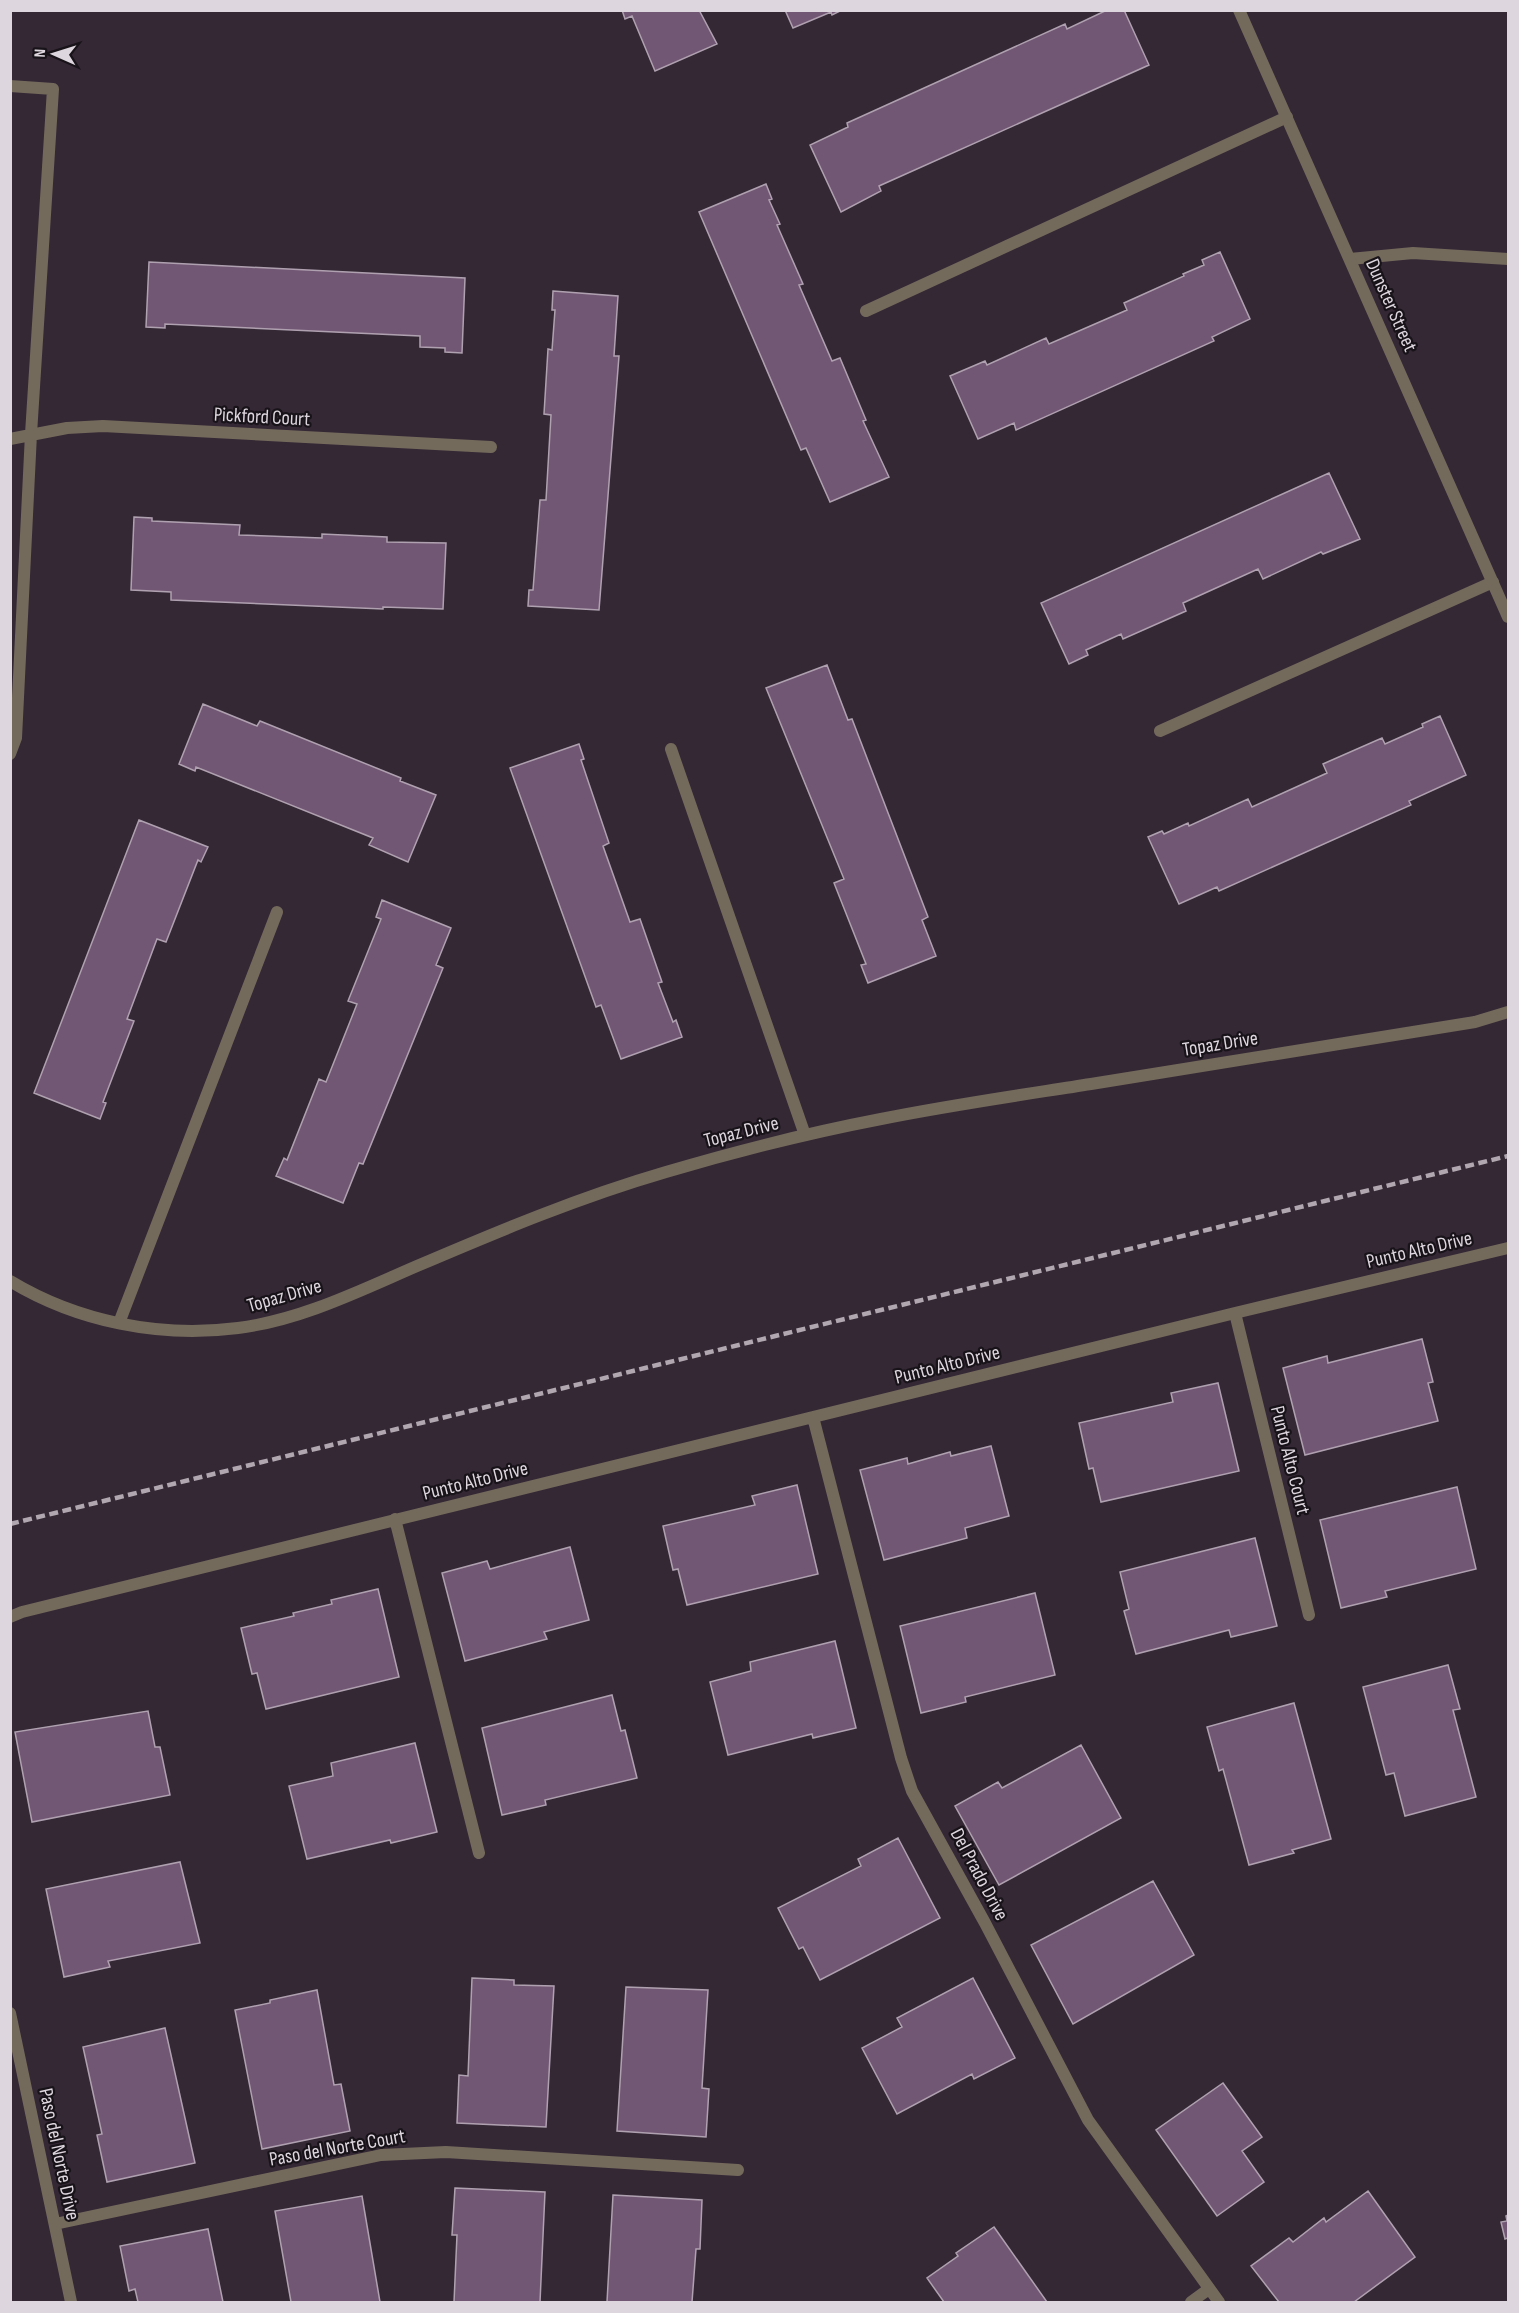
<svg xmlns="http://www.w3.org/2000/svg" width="1519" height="2313" font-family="'Sofia Sans Condensed',sans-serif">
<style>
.building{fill:#725774;stroke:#b0a1b0;stroke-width:1.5}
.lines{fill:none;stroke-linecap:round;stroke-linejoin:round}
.lane{stroke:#746a5b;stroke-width:12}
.street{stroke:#746a5b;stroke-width:12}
.rail{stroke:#b0a7b0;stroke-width:4.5;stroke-dasharray:9 4.5;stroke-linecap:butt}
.labels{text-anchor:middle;stroke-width:4.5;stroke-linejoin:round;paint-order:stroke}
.street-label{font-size:20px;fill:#ded6de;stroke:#181319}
</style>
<rect width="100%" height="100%" fill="#342835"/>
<path class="building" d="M622 10H699L717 44 655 71 632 16 625 19Z
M785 10H842L832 15 831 12 793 28Z
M1107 10H1124L1149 65 879 186 881 191 841 212 810 145 848 127 847 123 1065 24 1067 29Z
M766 184 772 199 769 200 780 224 777 225 803 284 799 285 832 361 840 358 866 420 863 421 889 477 830 502 806 448 801 450 699 212Z
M1220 252 1250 319 1212 337 1214 341 1016 430 1014 423 978 439 950 376 985 361 987 365 1046 338 1049 344 1127 310 1124 303 1184 276 1183 274 1204 265 1202 260Z
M149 262 465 278 462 353 445 352V348L420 347V336L165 324V328L146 327Z
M553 291 618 296 614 356H619L599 610 528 606 529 590H533L540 500H546L551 415 544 414 548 349 552 350 555 310H552Z
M1329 473 1360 539 1323 554 1321 552 1263 579 1258 569 1183 603 1186 611 1123 639 1121 634 1086 650 1088 655 1069 664 1041 603Z
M134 517 152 518V521L240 525 239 535 322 538V534L387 537V542L446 543 443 609 383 607V609L171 600V592L131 590Z
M827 665 848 720 852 719 928 917 922 920 936 956 868 983 861 965 866 964 834 883 844 879 766 688Z
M203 704 257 726 260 721 401 778 400 781 436 795 408 862 369 845 373 838 196 767 195 771 179 764Z
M1440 716 1466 775 1409 801 1411 805 1219 891 1217 887 1179 904 1148 837 1162 831 1164 834 1188 823 1189 826 1248 799 1252 807 1327 773 1323 764 1382 738 1385 744 1423 727 1422 724Z
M579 744 584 759 581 760 609 843 603 846 630 922 640 919 662 982 658 983 673 1022 676 1020 682 1037 621 1059 601 1005 596 1007 510 768Z
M139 820 208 847 201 862 198 860 166 942 157 939 127 1019 134 1021 103 1102 106 1103 100 1119 34 1093Z
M382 900 451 928 436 965 443 968 363 1164 359 1163 343 1203 276 1176 284 1158 287 1160 319 1079 326 1082 357 1004 348 1001 381 919 376 917Z
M1422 1339 1433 1382 1428 1383 1438 1421 1305 1455 1283 1368 1327 1356 1328 1363Z
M1218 1383 1239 1471 1101 1502 1093 1468 1089 1469 1079 1423 1173 1402 1171 1393Z
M991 1446 1009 1516 965 1528 967 1538 884 1560 860 1470 907 1458 908 1464 950 1452 951 1456Z
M797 1485 818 1574 687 1605 678 1569 673 1570 663 1526 755 1505 752 1496Z
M1457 1487 1476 1569 1385 1591 1387 1597 1341 1608 1320 1520Z
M1255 1538 1277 1626 1231 1637 1229 1630 1136 1654 1124 1611 1129 1609 1120 1572Z
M570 1547 589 1620 544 1632 547 1639 465 1661 442 1573 487 1561 490 1569Z
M378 1589 399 1677 266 1709 257 1673 252 1674 241 1628 294 1616 293 1613 332 1604 331 1600Z
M1035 1593 1055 1675 965 1697 966 1702 921 1713 900 1626Z
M835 1641 856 1728 813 1738 812 1734 728 1755 710 1682 751 1671 750 1662Z
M1448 1665 1460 1709 1453 1710 1476 1797 1405 1816 1394 1773 1386 1775 1363 1687Z
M612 1695 621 1731 625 1730 637 1778 545 1800 546 1805 502 1815 482 1728Z
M1294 1703 1331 1839 1292 1850 1294 1853 1249 1865 1223 1769 1219 1771 1207 1727Z
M148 1711 155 1747H160L170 1795 32 1822 15 1732Z
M415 1743 437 1832 391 1843 390 1840 307 1859 289 1786 333 1776 331 1763Z
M1081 1745 1121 1818 999 1885 955 1806 998 1782 1002 1788Z
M898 1838 940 1918 820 1980 803 1947 799 1949 778 1908 861 1866 858 1859Z
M180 1862 200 1943 108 1961 110 1967 64 1977 46 1889Z
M1153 1881 1194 1955 1073 2024 1031 1945Z
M472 1978 514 1980V1985L554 1986 546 2127 457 2123 459 2075 468 2076Z
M973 1978 1015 2058 974 2079 972 2074 897 2114 862 2048 902 2027 897 2018Z
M626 1987 708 1990 702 2088 709 2089 706 2137 617 2131Z
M317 1990 334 2085 341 2084 350 2131 262 2149 235 2010 270 2003V2000Z
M165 2028 195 2163 107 2182 97 2135 102 2134 83 2047Z
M1223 2083 1262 2137 1242 2151 1264 2182 1217 2216 1156 2130Z
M455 2188 545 2192 540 2302H454L457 2235H452Z
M1368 2191 1415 2257 1354 2302H1279L1251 2266 1289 2238 1293 2242 1324 2218 1326 2222Z
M613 2195 702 2200 700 2249H696L692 2302H607Z
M362 2196 380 2302H291L275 2211Z
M1508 2215V2238L1505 2239 1501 2222 1507 2221 1506 2216Z
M994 2227 1047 2302H944L927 2278 958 2256 956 2253Z
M208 2229 223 2302H138L135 2289 129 2291 120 2246Z"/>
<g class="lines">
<path class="lane" d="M1350 259 1413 253 1508 259
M866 311 1287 117
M1160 731 1493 582
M671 749 805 1135
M119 1323 277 912"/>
<path class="street" d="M1239 10 1508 617
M10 86 53 89 31 434 16 738 10 754
M10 439 67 428 103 426 491 447
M10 1281C78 1322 160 1338 238 1328 301 1320 359 1291 417 1266 499 1231 580 1197 666 1172 737 1151 808 1133 881 1119 950 1105 1021 1095 1091 1084 1219 1063 1347 1043 1475 1022L1508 1012
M1235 1313 1309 1615
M813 1417 901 1758 912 1791 985 1923 1088 2120 1219 2302
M395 1519 479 1853
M10 1617 22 1612 1235 1313 1508 1248
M10 2013 71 2302
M55 2224 381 2155 446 2152 738 2170
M1191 2302 1209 2289"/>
<path class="rail" d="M10 1524 1508 1156"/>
</g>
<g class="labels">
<g class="street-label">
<text transform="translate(1392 305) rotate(66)" y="7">Dunster Street</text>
<text transform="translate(262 416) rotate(3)" y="7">Pickford Court</text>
<text transform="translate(1220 1043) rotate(-9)" y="7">Topaz Drive</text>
<text transform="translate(741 1131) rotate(-14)" y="7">Topaz Drive</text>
<text transform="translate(1419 1249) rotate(-13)" y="7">Punto Alto Drive</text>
<text transform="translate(284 1295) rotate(-16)" y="7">Topaz Drive</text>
<text transform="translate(947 1364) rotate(-14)" y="7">Punto Alto Drive</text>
<text transform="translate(1291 1460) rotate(76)" y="7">Punto Alto Court</text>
<text transform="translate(475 1480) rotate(-14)" y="7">Punto Alto Drive</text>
<text transform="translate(980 1874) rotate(62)" y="7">Del Prado Drive</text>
<text transform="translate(337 2147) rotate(-10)" y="7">Paso del Norte Court</text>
<text transform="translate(60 2154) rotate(78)" y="7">Paso del Norte Drive</text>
</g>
</g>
<rect width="1519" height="2313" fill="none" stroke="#ded6de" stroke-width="24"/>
<g transform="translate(54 54) rotate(273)" stroke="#181319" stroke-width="4.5" paint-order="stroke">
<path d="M0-4.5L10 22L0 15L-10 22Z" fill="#ded6de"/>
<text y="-9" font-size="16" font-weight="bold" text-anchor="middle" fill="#ded6de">N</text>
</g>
</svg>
